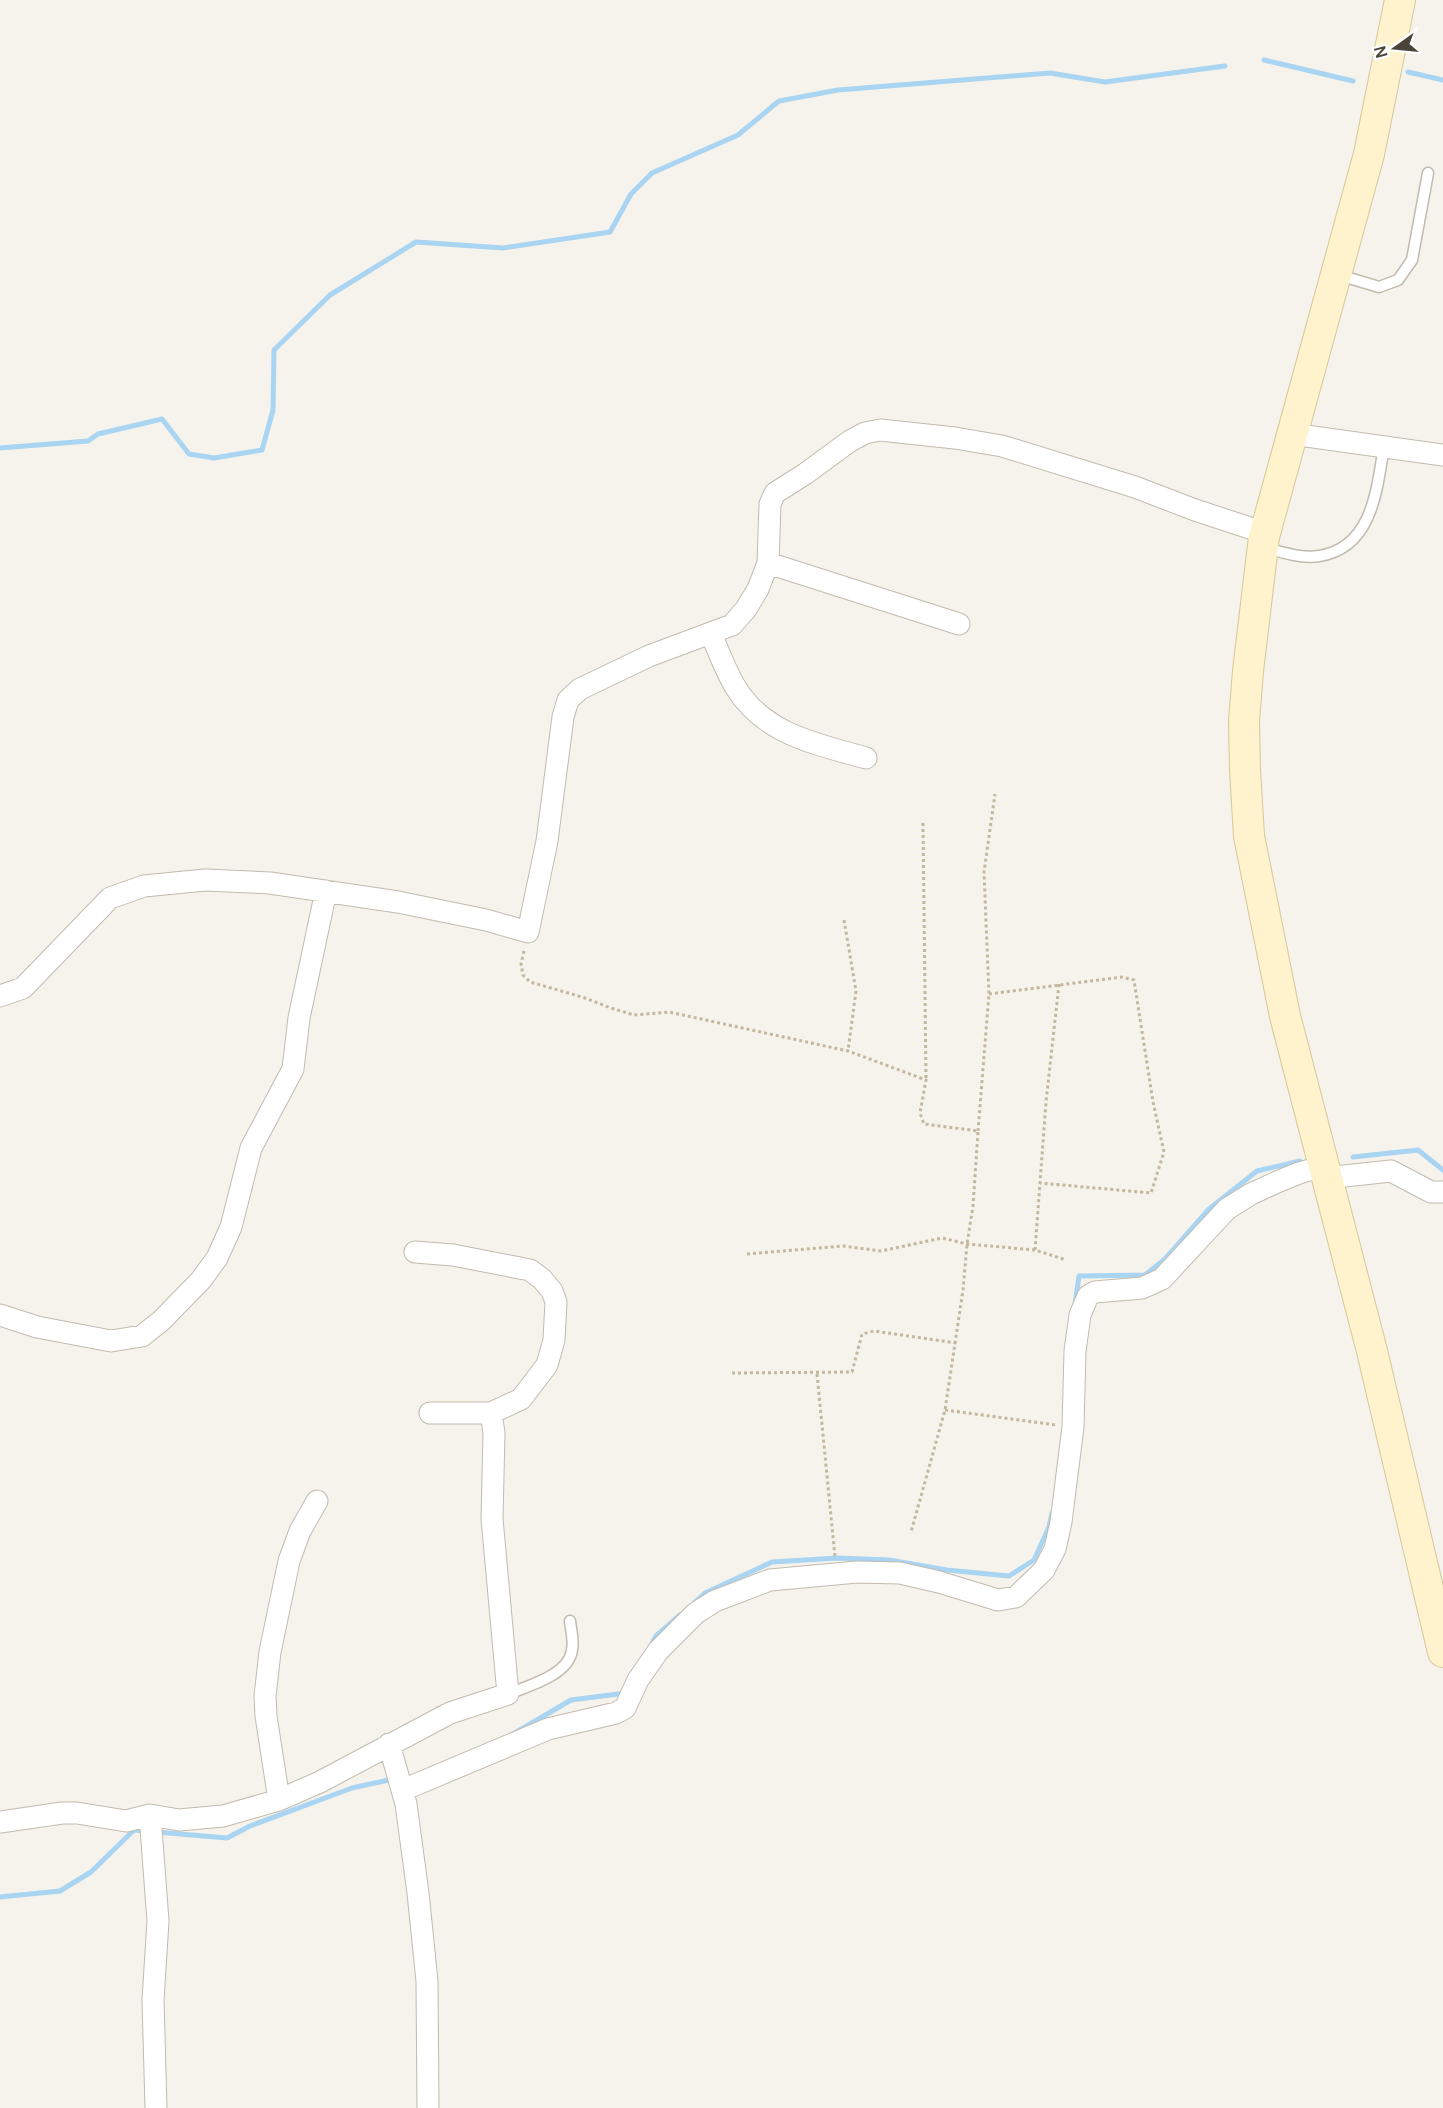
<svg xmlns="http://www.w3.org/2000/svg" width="1443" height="2108" font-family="Manrope,sans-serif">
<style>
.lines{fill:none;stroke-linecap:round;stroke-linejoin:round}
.stream{stroke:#a9d4f2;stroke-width:5}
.lane-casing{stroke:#c2bbae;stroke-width:13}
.street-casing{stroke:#c2bbae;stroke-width:23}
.secondary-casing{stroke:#d6c79b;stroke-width:32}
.path{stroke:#c4b79f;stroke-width:3;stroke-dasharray:3 3;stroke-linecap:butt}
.lane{stroke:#fff;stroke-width:10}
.street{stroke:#fff;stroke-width:21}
.secondary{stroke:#fff3cd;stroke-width:30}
</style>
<rect width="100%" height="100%" fill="#f6f3ec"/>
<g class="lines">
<path class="stream" d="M1264 60 1353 81
M1408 72 1443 80
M0 448 88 441 98 434 162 419 189 454 214 458 262 450 273 410 274 350 330 295 416 242 503 248 610 232 631 194 652 173 738 135 779 101 838 90 1050 73 1105 82 1225 66
M1353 1157 1418 1150 1443 1170
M1075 1304 1079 1276 1145 1275 1165 1259 1209 1209 1257 1171 1300 1161
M694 1603 705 1593 772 1562 838 1558 889 1560 947 1570 1009 1576 1034 1560 1049 1527 1052 1513
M650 1647 656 1636 680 1615
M513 1734 571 1700 626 1693
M156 1832 227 1838 250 1826 352 1788 393 1779
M0 1897 60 1891 91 1872 134 1830 146 1831"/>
<g class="lane-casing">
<path id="lane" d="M1339 275 1379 287 1398 280 1412 260 1428 173
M1265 548C1282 552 1302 559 1319 556 1373 548 1377 488 1384 446
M508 1694C528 1686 569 1675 572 1650 574 1641 571 1630 570 1621"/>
</g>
<g class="street-casing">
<path id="street" d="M1292 434 1443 455
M768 563 959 624
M711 634C719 652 726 672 736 688 765 735 817 744 866 758
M0 996 23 988 110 898 144 886 205 880 270 883 398 902 486 920 528 932 547 841 563 717 568 700 580 689 649 656 732 625 746 609 758 589 768 563 770 504 775 493 805 474 850 441 865 433 880 430 955 438 1002 446 1135 487 1195 510 1265 533
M1326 1178 1391 1171 1431 1192H1443
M415 1252 453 1255 530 1270 542 1279 552 1291 556 1302 554 1340 547 1365 521 1399 491 1413H430
M0 1315 37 1327 111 1341 142 1336 161 1321 201 1280 217 1258 231 1227 251 1148 293 1069 299 1018 326 891
M389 1744 406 1804 418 1893 427 1981 428 2108
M403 1790 548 1729 616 1713 625 1708 638 1680 658 1651 696 1613 715 1601 770 1580 857 1572 900 1573 939 1582 998 1600 1016 1597 1044 1570 1055 1549 1061 1522 1073 1427 1075 1351 1080 1315 1088 1296 1095 1292 1142 1288 1162 1279 1227 1209 1251 1194 1277 1182 1299 1173 1324 1166
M279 1800 266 1716 265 1696 270 1652 289 1561 300 1531 317 1501
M150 1815 158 1921 153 2000 156 2108
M0 1822 62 1813H77L126 1821 150 1815 179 1820 223 1816 279 1800 320 1782 450 1713 508 1694 492 1519 494 1433 491 1413"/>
</g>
<g class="secondary-casing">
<path id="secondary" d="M1400 0 1369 154 1264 537 1248 671 1244 721 1245 770 1249 836 1285 1016 1372 1351 1443 1652"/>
</g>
<path class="path" d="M923 823 926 1080
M844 920 856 991 848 1051
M524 951 521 964 523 975 530 982 582 997 611 1008 634 1015 669 1012 848 1051 926 1080 920 1113 924 1124 978 1131 973 1206 967 1244 963 1290 945 1410 911 1532
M989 994 1122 977 1134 980 1153 1102 1164 1152 1151 1193 1040 1183
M978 1131 989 994 984 872 995 794
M1035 1250 1046 1102 1059 984
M747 1254 843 1246 881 1251 942 1238 967 1244 1035 1250 1066 1260
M732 1373 852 1372 862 1334 874 1331 956 1343
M817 1374 835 1557
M945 1410 1056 1425"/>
<use href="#lane" class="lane"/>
<use href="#street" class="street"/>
<use href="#secondary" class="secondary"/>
</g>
<g transform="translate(1395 48) rotate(255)" stroke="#ffffff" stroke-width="4.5" paint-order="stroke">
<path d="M0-4.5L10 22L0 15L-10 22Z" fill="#4b4439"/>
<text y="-9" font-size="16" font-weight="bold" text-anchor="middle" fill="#4b4439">N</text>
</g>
</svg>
